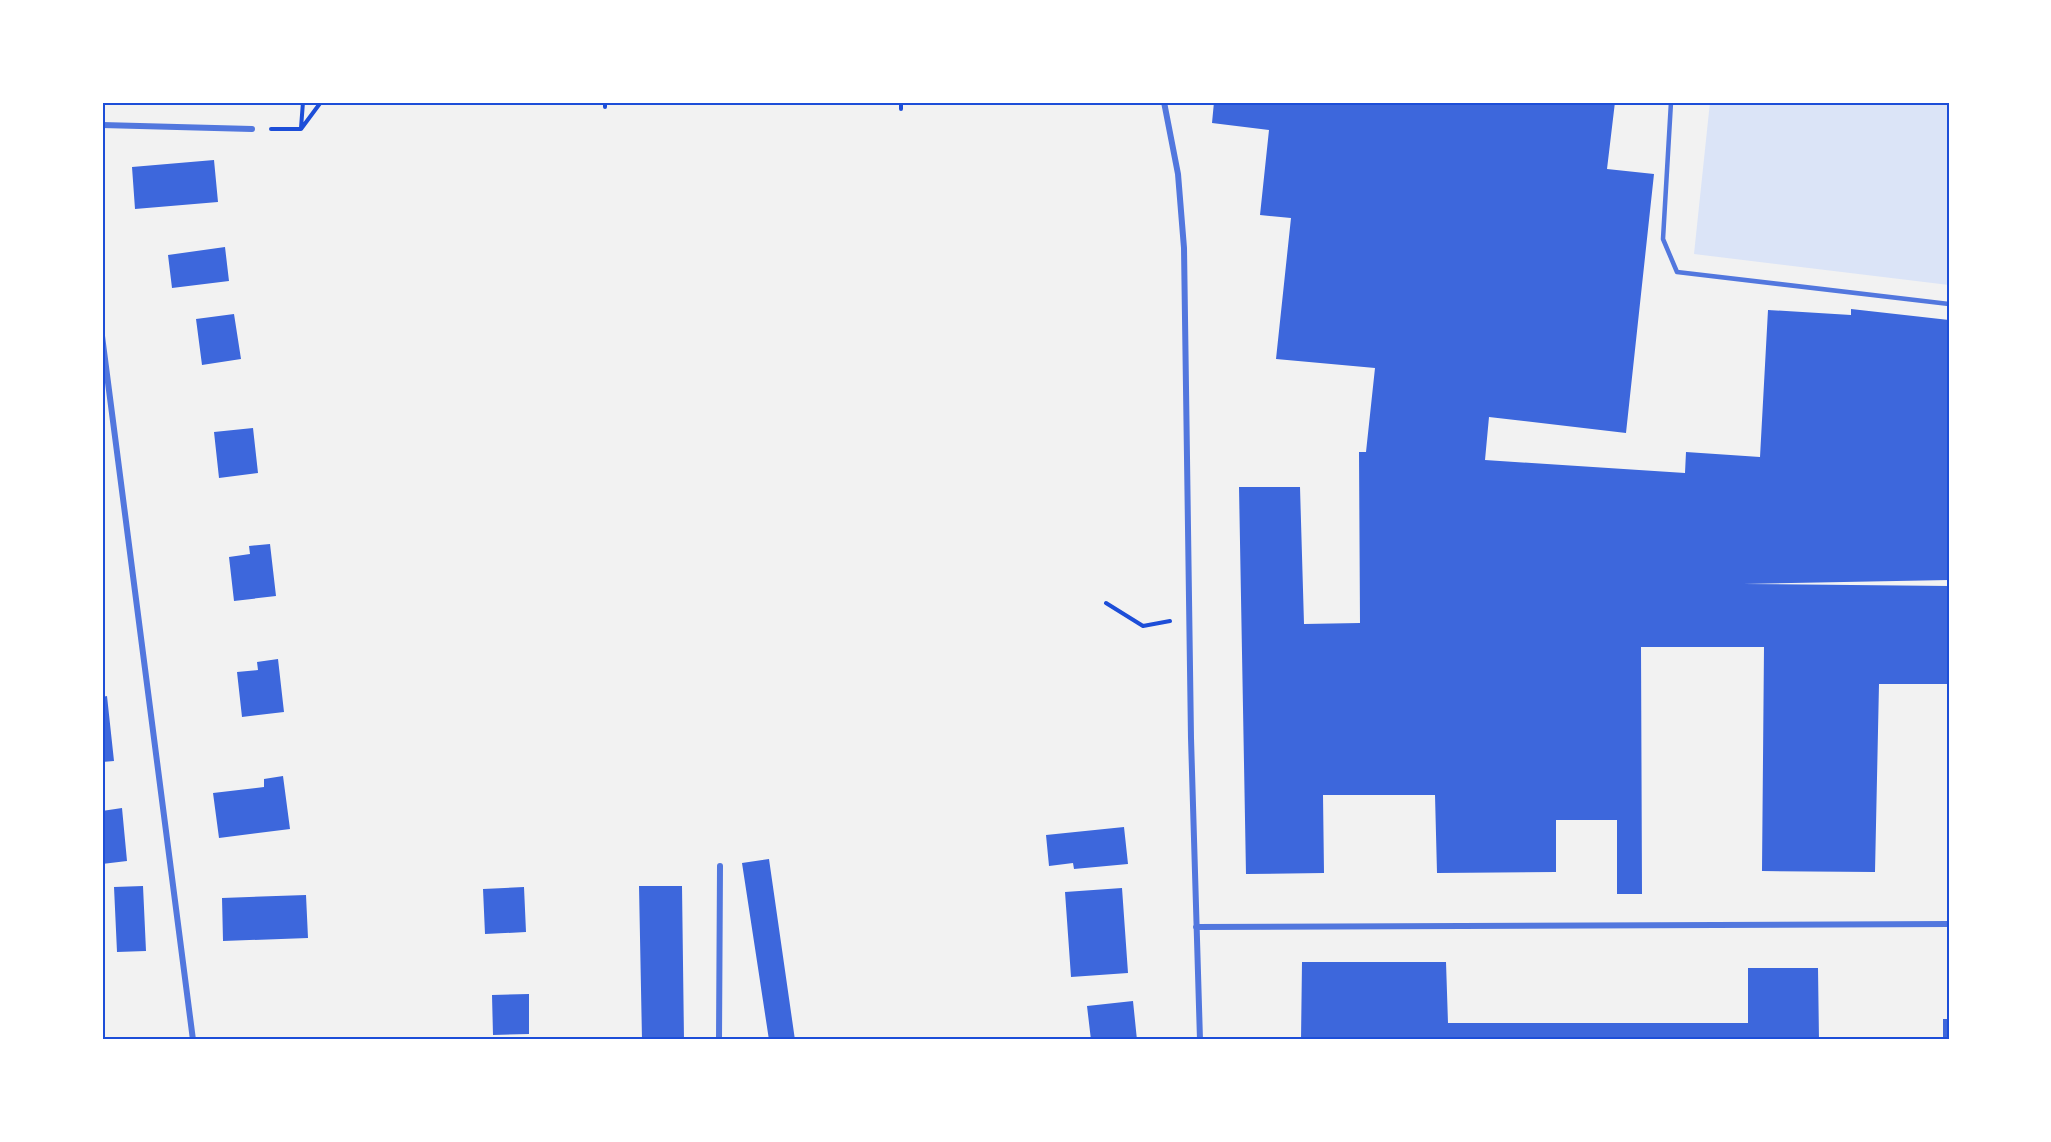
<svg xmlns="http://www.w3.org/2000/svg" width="2051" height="1142" font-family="Figtree,sans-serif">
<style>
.green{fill:#dbe4f7}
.building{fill:#3d67dc}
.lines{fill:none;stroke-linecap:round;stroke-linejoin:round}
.path{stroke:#1d4ed8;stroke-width:4}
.service{stroke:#5277de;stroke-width:4.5}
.minor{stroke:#5277de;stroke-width:6}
.neatline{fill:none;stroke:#1d4ed8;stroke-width:2}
</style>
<rect width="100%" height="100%" fill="#f2f2f2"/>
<path class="green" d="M1710 102H1949V285L1694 254Z"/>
<path class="building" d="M1214 102H1615L1607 169 1654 174 1626 433 1489 417 1485 460 1685 473 1686 452 1760 457 1768 310 1851 315V309L1949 320V580L1743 584 1949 586V684H1879L1875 872 1762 871 1764 647H1641L1642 894H1617V820H1556V872L1437 873 1435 795H1323L1324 873 1246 874 1239 487H1300L1304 624 1360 623 1359 452H1366L1375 368 1276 359 1291 218 1260 215 1269 130 1212 123Z
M214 160 218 202 135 209 132 167Z
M225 247 229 281 172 288 168 255Z
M234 314 241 359 202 365 196 319Z
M253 428 258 473 219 478 214 432Z
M270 544 276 596 234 601 229 557 250 554 249 546Z
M278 659 284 712 242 717 237 672 258 670 257 662Z
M107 696 114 761 102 762V697Z
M283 776 290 829 219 838 213 793 264 787V779Z
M122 808 127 861 102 864V811Z
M1124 827 1128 864 1074 869 1073 863 1049 866 1046 835Z
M769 859 795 1040H769L742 863Z
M143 886 146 951 117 952 114 887Z
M639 886H682L684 1040H642Z
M524 887 526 932 485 934 483 889Z
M1122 888 1128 973 1071 977 1065 892Z
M306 895 308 938 223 941 222 898Z
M1302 962H1446L1448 1023H1748V968H1818L1819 1040H1301Z
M529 994V1034L493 1035 492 995Z
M1133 1001 1137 1040H1091L1087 1006Z
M1943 1019H1949V1040H1943Z"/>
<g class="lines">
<path class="path" d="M605 102V107
M901 109V102
M301 128 303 102
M271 129H301L321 102
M1106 603 1143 626 1170 621"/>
<path class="service" d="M1671 102 1663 239 1677 272 1949 304"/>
<path class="minor" d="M1164 102 1178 174 1184 248 1191 738 1200 1040
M102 125 252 129
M102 336 193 1040
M1196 927 1949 924
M719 1040 720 866"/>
</g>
<rect width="2051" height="1142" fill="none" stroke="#ffffff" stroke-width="207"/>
<rect x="104" y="104" width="1844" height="934" class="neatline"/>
</svg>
